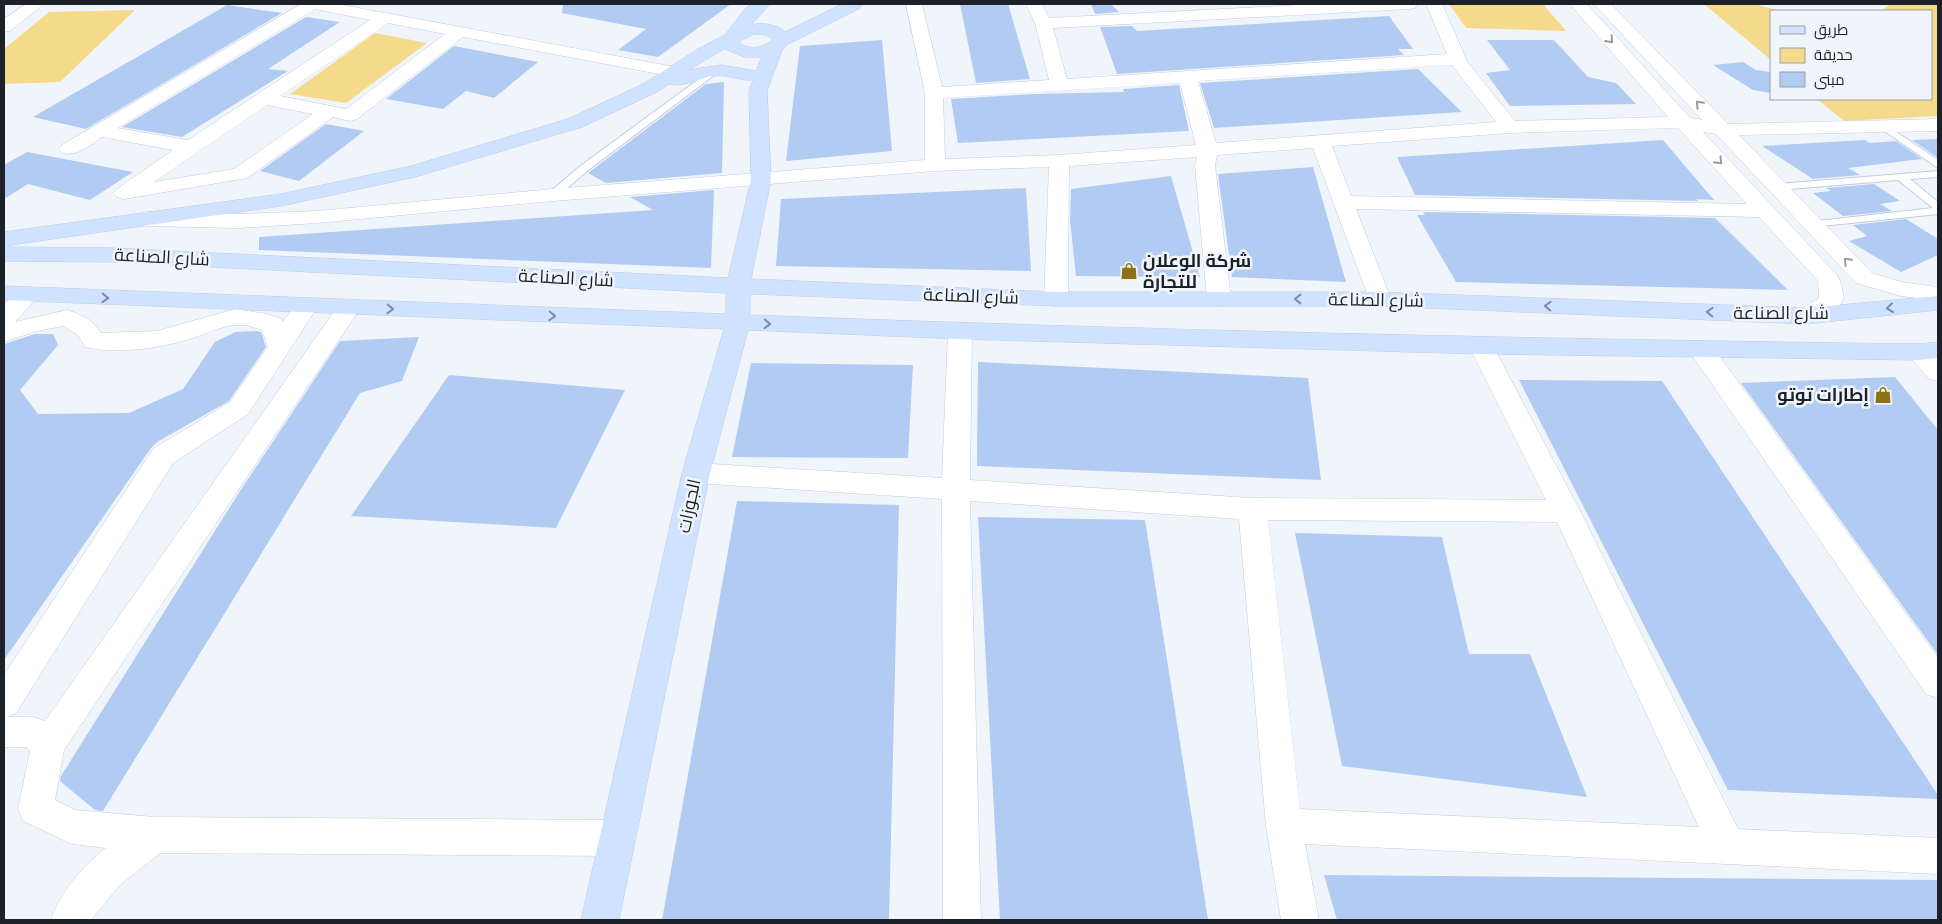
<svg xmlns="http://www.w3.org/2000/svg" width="1942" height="924" font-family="Georgia,Cairo,serif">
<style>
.green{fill:#f6da8c}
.building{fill:#b1cbf2}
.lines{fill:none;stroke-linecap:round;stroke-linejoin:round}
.lane-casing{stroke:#c0ccdd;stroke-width:2}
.street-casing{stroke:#c0ccdd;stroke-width:1}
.secondary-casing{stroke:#c0ccdd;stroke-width:1}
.lane{fill:#fff;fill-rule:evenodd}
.street{fill:#fff;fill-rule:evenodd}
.secondary{fill:#cfe2ff;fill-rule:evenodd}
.oneway{stroke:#999b9e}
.oneway2{stroke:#7e8b9e}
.labels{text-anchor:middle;stroke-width:5;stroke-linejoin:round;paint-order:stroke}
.street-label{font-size:18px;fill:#1c2027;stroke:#f0f5fc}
.poi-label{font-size:18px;font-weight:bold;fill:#1c2027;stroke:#f0f5fc;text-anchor:start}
</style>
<rect width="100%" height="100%" fill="#f0f5fc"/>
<path class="green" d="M1449 4H1543L1566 31 1466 28Z
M1704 4H1754L1781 11H1771V60Z
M1890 4H1938V116L1844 121 1817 99H1931V11H1882Z
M135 10 60 82 4 84V49L49 12Z
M375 33 427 43 346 103 290 94Z"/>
<path class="building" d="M563 4H731L658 57 618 50 646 29 562 13Z
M960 4H1008L1030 79 976 83Z
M1091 4H1111L1119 12 1095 14Z
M227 5 282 13 86 129 33 117Z
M1389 16 1413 49H1398L1404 55 1117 74 1100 27 1132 26 1137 31Z
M306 17 340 22 268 69 288 71 182 137 122 127Z
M882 40 892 151 786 161 800 46Z
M1487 40H1554L1588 77 1616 83 1636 104 1510 106 1486 73 1510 70Z
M454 46 538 62 494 98 466 91 443 109 386 99Z
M1743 62 1756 70 1771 72V93L1753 90 1713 65Z
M1418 69 1462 112 1214 128 1200 83Z
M724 82 722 173 606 183 588 173 706 84Z
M1179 85 1189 131 958 143 951 99 1034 94 1124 92 1123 89Z
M326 124 364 131 299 181 260 171Z
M1938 139V158L1912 140Z
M1663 140 1714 200 1696 199 1698 201 1415 195 1397 157Z
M1865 140 1870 143 1896 141 1922 159 1848 168 1860 175 1813 179 1762 146Z
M27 152 133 172 90 200 28 184 4 199V165Z
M1313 167 1346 282 1232 277 1218 174Z
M1171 176 1200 277 1076 276 1070 220 1071 189Z
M1874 184 1900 201 1880 204 1892 211 1843 216 1813 193 1831 191 1826 188Z
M1026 188 1031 271 776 266 781 199Z
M714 190 711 268 259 250V237L653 210 630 197Z
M1423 212 1715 218 1788 290 1456 282 1417 215H1425Z
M1906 219 1938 239V255L1901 272 1849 241 1867 236 1853 225Z
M257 331 261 332 266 347 229 401 157 442 151 448 4 660V344L35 334H53L58 345 20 390 38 414 129 413 183 389 215 342 235 332Z
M419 337 402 381 360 393 103 811 95 810 60 781 61 776 240 491 340 341Z
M978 362 1308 378 1321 480 977 466Z
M751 363 913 365 908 458 732 457Z
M449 375 625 390 556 528 351 516Z
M1895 377 1938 430V655L1741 383Z
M1519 380 1662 381 1938 795V799L1728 790Z
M737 501 899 505 889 920H662Z
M978 517 1145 520 1208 920H1000Z
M1295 533 1442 537 1469 654H1530L1587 797 1342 766Z
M1324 875 1938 880V920H1337Z"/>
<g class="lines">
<g class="lane-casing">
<path id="lane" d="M714 68 717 69V73L587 171 557 197H549L548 195 549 193 579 167Z
M1886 125 1938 160V168L1883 130V126Z
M1938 171V177L1910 179 1938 202V214L1812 227 1807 224 1808 222 1933 208 1898 180 1777 190 1772 187 1777 184Z"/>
</g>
<g class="street-casing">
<path id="street" d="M26 4H44L10 31 4 32V19Z
M301 4H337L675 67 681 68 684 72 681 76 675 77 463 37 357 119 350 121 333 117 247 178 124 199 117 197 113 193 117 189 173 150 102 137C90 145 77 157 62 153L59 149 62 145ZM315 9 370 20 188 140 117 128ZM388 23 445 34 346 109 280 96ZM267 105 313 114 234 169 154 182Z
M906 4H922L942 87 1049 80 1035 23 1026 4H1042L1049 18 1318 4H1417L1415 8 1409 9 1053 28 1067 79 1447 54 1426 4H1442L1468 63 1515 121 1668 117 1570 4H1587L1689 117 1702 120 1594 4H1611L1728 124 1938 119V131L1739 135 1872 273 1901 282 1938 287V301L1901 296 1856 283 1716 134 1703 132 1837 275C1841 281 1845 295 1842 302 1840 308 1812 324 1805 323 1803 323 1800 322 1798 321L1794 316 1798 311 1819 298 1818 281 1759 217 1356 209 1391 299 1387 304 1379 306 1371 304 1313 148 1217 155 1215 165 1231 299 1227 304 1219 306 1211 304 1207 299 1195 165 1197 157 1069 166 1068 299 1064 304 1056 306 1048 304 1044 299 1049 167 935 171 553 201 317 223 238 228 147 226 139 224 136 219 139 214 147 212 238 214 317 211 553 189 925 160V93ZM1452 65 1496 122 1216 143 1198 81ZM1180 83 1196 145 1059 155 945 159 943 98ZM1678 128 1747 204 1351 196 1332 146 1510 133Z
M28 287 36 289 40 294 15 322 67 310C81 314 94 321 101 333L157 331 235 309 267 314 282 319 283 322 298 301 306 298 314 301 318 306 248 414 173 463 16 713 7 717H33L45 721 341 302 349 299 357 302 361 307 64 750 55 800 75 810 154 817 618 820 631 825 636 838 631 851 618 856 160 853 120 885 91 920H51C61 891 82 867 106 848L72 844 23 821 18 809 30 751 26 747H4V675L153 449 230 402 268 347 262 330 246 325H235C219 327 205 334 190 339 158 348 118 355 85 347L78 335 63 326 37 331 4 342V305L20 289Z
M960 323 969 325 972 331 970 480 1252 498 1546 500 1469 346 1472 340 1481 338 1490 340 1580 511 1738 829 1938 838V874L1305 844 1319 920H1281L1266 826 1239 519 970 501 981 920H943L942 499 696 483 686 480 682 473 686 466 696 463 942 478 948 331 951 325ZM1268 520 1557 522 1699 827 1300 809Z
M1701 341 1710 343 1938 658V698L1926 694 1692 355 1689 349 1692 343Z
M1918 344 1927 346 1938 358V381L1929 379 1906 352 1909 346Z"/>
</g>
<g class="secondary-casing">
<path id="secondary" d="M752 4H770L751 25C762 22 776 24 785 32L842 4H862L860 8 788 44 782 50 767 91 771 180 751 279 1056 292H1379L1806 308 1938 296V310L1806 324 1379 306H1056L750 294V315C1139 330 1528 339 1918 344L1938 342V358L1918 360 1481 354 960 339 748 330 710 473 619 920H581L682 473 724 329 4 300V286L726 314V293L112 262 4 261V247L112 248 728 278 751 180 749 91 753 80C741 81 727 74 713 76 699 78 683 88 669 84L657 92 582 127 415 177 281 206 4 246V232L281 194 411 166 568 119 643 84 698 49 725 35 745 9ZM755 34 766 35 773 39C764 48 752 50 740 44V41ZM725 49 744 57H762L756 71 721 65 689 70Z"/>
</g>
<use href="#lane" class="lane"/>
<use href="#street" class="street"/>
<use href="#secondary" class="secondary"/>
</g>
<defs><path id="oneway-chevron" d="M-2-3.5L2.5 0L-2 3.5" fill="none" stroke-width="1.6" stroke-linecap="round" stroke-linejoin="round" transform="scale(1.25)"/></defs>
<g class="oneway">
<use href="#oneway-chevron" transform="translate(1610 40) rotate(48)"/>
<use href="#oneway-chevron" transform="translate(1699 104) rotate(-134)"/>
<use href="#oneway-chevron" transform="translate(1719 161) rotate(47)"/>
<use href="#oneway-chevron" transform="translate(1847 261) rotate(-134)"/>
</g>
<g class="oneway2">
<use href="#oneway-chevron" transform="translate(105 298) rotate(2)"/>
<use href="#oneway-chevron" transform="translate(1298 299) rotate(180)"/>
<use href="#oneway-chevron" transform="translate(1548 306) rotate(-178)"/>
<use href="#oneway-chevron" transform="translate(1890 308) rotate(174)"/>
<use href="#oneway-chevron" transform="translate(390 309) rotate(2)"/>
<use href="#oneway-chevron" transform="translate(1710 312) rotate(-178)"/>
<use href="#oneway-chevron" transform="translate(552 316) rotate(2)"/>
<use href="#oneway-chevron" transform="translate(767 324) rotate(2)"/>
</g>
<defs>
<g id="shop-bare" transform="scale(1.35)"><path d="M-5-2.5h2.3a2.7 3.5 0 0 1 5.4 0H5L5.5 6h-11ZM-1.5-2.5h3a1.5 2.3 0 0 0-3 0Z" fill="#8d7115" stroke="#f0f5fc" stroke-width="2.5" paint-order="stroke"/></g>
</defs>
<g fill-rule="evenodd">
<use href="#shop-bare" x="1129" y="271"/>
<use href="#shop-bare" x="1883" y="395"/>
</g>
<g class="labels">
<g class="street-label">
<text transform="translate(162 257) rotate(3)" y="6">شارع الصناعة</text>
<text transform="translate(566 278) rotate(3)" y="6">شارع الصناعة</text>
<text transform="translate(971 296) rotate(2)" y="6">شارع الصناعة</text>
<text transform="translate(1376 300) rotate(1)" y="6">شارع الصناعة</text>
<text x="1781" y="319">شارع الصناعة</text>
<text transform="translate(689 506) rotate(-78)" y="6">الجوزات</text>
</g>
<g class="poi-label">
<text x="1143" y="267">شركة الوعلان<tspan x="1143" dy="21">للتجارة</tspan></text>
<text x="1869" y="401" text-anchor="end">إطارات توتو</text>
</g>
</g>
<rect width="1942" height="924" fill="none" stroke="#1c2027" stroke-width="10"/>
<rect x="1770" y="10" width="162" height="90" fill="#f0f5fc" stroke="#9ba0a7"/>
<rect x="1780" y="26" width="25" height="8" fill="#cfe2ff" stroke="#9ba0a7"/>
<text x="1814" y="35" font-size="15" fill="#1c2027">طريق</text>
<rect x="1780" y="48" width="25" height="15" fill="#f6da8c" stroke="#9ba0a7"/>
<text x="1814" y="60" font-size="15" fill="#1c2027">حديقة</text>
<rect x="1780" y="72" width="25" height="15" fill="#b1cbf2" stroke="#9ba0a7"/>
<text x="1814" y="85" font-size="15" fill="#1c2027">مبنى</text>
</svg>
